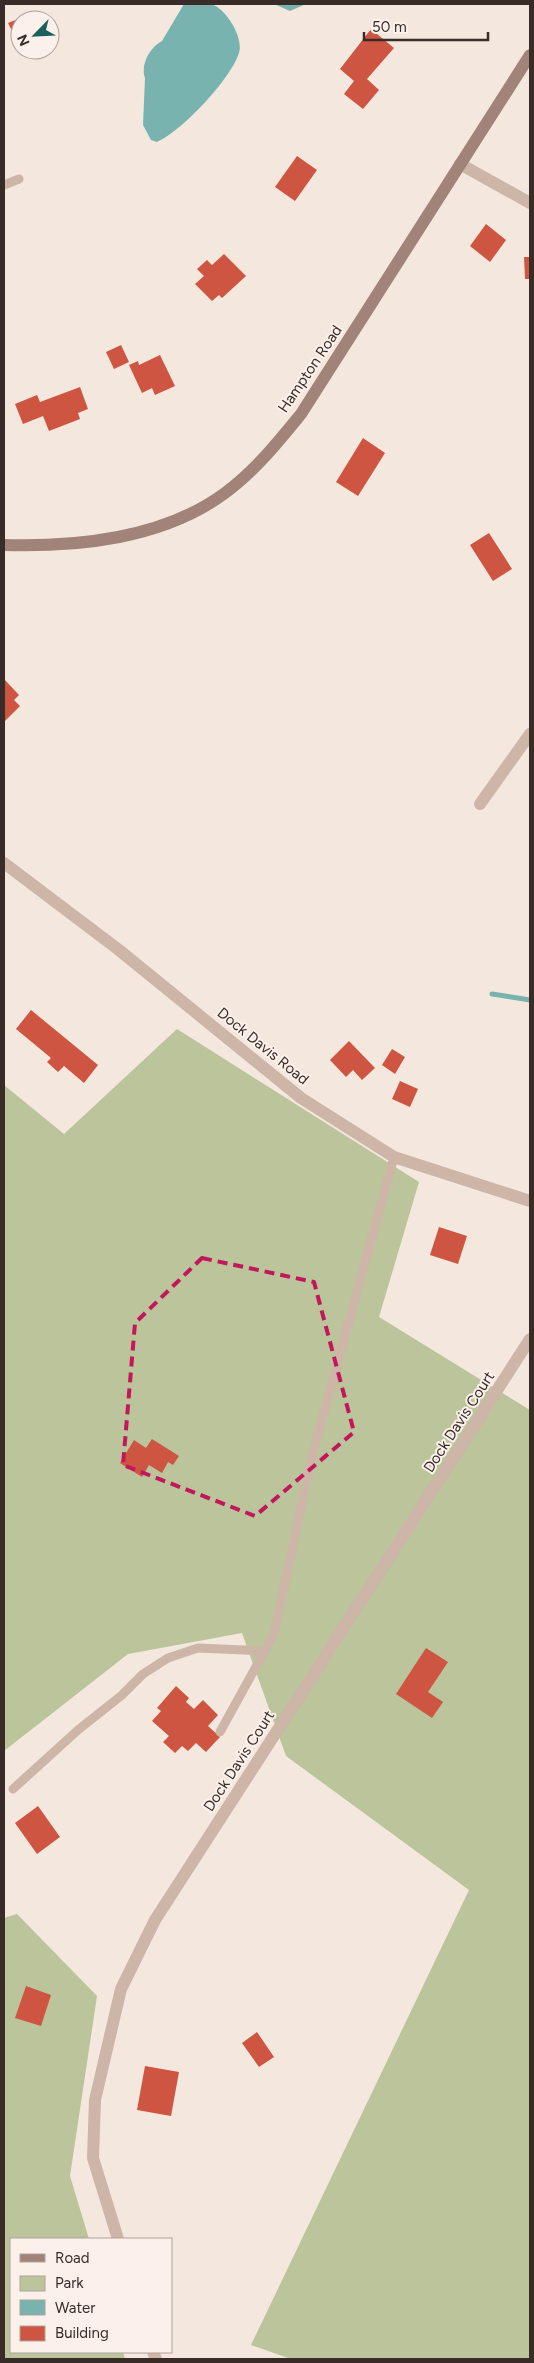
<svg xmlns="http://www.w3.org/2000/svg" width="534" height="2363" font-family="Figtree,sans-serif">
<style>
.green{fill:#bbc49b}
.water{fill:#79b3b0}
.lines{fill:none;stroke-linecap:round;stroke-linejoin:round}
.stream{stroke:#79b3b0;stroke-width:5}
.building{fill:#ce5541}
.service{stroke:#cdb5a7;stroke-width:9}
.minor{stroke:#cdb5a7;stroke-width:12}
.tertiary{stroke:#cdb5a7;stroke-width:12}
.secondary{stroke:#a18379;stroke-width:12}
.marked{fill:none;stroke:#c2185b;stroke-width:4;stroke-dasharray:10 6;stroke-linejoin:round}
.labels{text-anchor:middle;stroke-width:4;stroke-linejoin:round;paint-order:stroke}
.street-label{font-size:15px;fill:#392c28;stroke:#fbf1ea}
</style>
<rect width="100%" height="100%" fill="#f4e7dd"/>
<path class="green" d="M177 1029 419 1182 379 1317 530 1410V2359H291L251 2345 469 1890 286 1756 242 1633 128 1654 4 1751V1085L64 1134Z
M17 1914 97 1996 70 2176 89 2239H11V2352H123L125 2359H4V1918Z"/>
<path class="water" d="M184 4C192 4 204 2 211 4 226 8 244 38 239 53 230 80 182 131 157 142L151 140 143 125 145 78C140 65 150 47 162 41Z
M274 4H306L290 11Z"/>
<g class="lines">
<path class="stream" d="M492 994 530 1000"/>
</g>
<path class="building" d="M23 17 24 20H20V35L15 37 8 23Z
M371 29 394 48 367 79 379 90 363 109 344 94 354 81 340 69Z
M297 156 317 170 295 201 275 187Z
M486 224 506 240 490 262 470 246Z
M224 254 246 276 222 298 219 295 212 301 195 284 204 276 197 269 207 260 212 265Z
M524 257H530V279H525Z
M121 345 129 362 114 369 106 352Z
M160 355 175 386 155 395 152 388 142 393 129 365 138 361 139 365Z
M80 387 88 409 78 413 80 419 49 431 43 416 23 424 15 404 37 395 40 402Z
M363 438 385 453 358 496 336 482Z
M489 533 512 569 493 581 470 545Z
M4 679 19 695 14 700 20 706 4 722Z
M31 1010 98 1065 84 1083 64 1066 58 1072 47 1062 51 1058 16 1029Z
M349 1041 375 1068 362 1080 353 1070 346 1077 330 1060Z
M392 1049 405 1057 395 1074 382 1065Z
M400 1081 418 1089 410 1107 392 1099Z
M439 1227 467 1236 458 1264 430 1255Z
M152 1439 179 1456 173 1465 168 1462 162 1473 149 1465 142 1477 120 1463 134 1440 146 1448Z
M426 1648 448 1662 428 1692 443 1702 432 1718 396 1694Z
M176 1686 189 1698 186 1702 194 1709 203 1700 218 1715 208 1726 220 1737 206 1752 196 1743 188 1751 182 1746 175 1753 163 1742 169 1736 152 1721 161 1711 157 1708Z
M38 1806 60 1837 37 1854 15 1823Z
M26 1986 51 1995 41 2026 15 2018Z
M257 2032 274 2057 259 2067 242 2043Z
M145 2066 179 2072 171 2116 137 2110Z"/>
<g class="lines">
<path class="service" d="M4 185 19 179
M220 1732 274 1634 312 1456 394 1157
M13 1789 78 1730 122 1695 143 1674 168 1658 198 1648 265 1651"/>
<path class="minor" d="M460 164 530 203
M480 804 530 734
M118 2239 93 2158 95 2100 121 1989 155 1920 530 1339
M153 2352 156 2359"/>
<path class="tertiary" d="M4 863 119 950 301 1098 394 1157 530 1201"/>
<path class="secondary" d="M4 545C78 547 163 539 225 493 255 471 278 442 301 414L530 55"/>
</g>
<path class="marked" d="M202 1258 314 1282 354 1432 255 1516 123 1465 135 1323Z"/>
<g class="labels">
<g class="street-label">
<text transform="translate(310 369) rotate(-56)" y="5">Hampton Road</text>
<text transform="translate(263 1046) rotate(39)" y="5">Dock Davis Road</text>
<text transform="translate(459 1422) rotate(-57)" y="5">Dock Davis Court</text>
<text transform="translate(239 1761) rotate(-57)" y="5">Dock Davis Court</text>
</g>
</g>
<rect width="534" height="2363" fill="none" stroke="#392c28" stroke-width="10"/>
<rect x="10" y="2238" width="162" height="115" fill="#fbf1ea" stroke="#ada29c"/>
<rect x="20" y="2254" width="25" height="8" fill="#a18379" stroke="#ada29c"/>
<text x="55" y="2263" font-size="15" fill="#392c28">Road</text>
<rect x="20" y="2276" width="25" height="15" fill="#bbc49b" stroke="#ada29c"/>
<text x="55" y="2288" font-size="15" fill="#392c28">Park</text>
<rect x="20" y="2300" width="25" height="15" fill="#79b3b0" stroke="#ada29c"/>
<text x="55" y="2313" font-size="15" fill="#392c28">Water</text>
<rect x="20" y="2326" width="25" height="15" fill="#ce5541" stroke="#ada29c"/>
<text x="55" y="2338" font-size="15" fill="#392c28">Building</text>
<g transform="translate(35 35) rotate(246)"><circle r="24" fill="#fbf1ea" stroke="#ada29c"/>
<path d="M0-4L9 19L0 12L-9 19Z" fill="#1b5e5c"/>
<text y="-8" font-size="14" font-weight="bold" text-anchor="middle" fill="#392c28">N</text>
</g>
<path d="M364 32v8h124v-8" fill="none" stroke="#392c28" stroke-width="2.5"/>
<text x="372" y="32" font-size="15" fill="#392c28" stroke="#fbf1ea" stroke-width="4" paint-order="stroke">50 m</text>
</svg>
